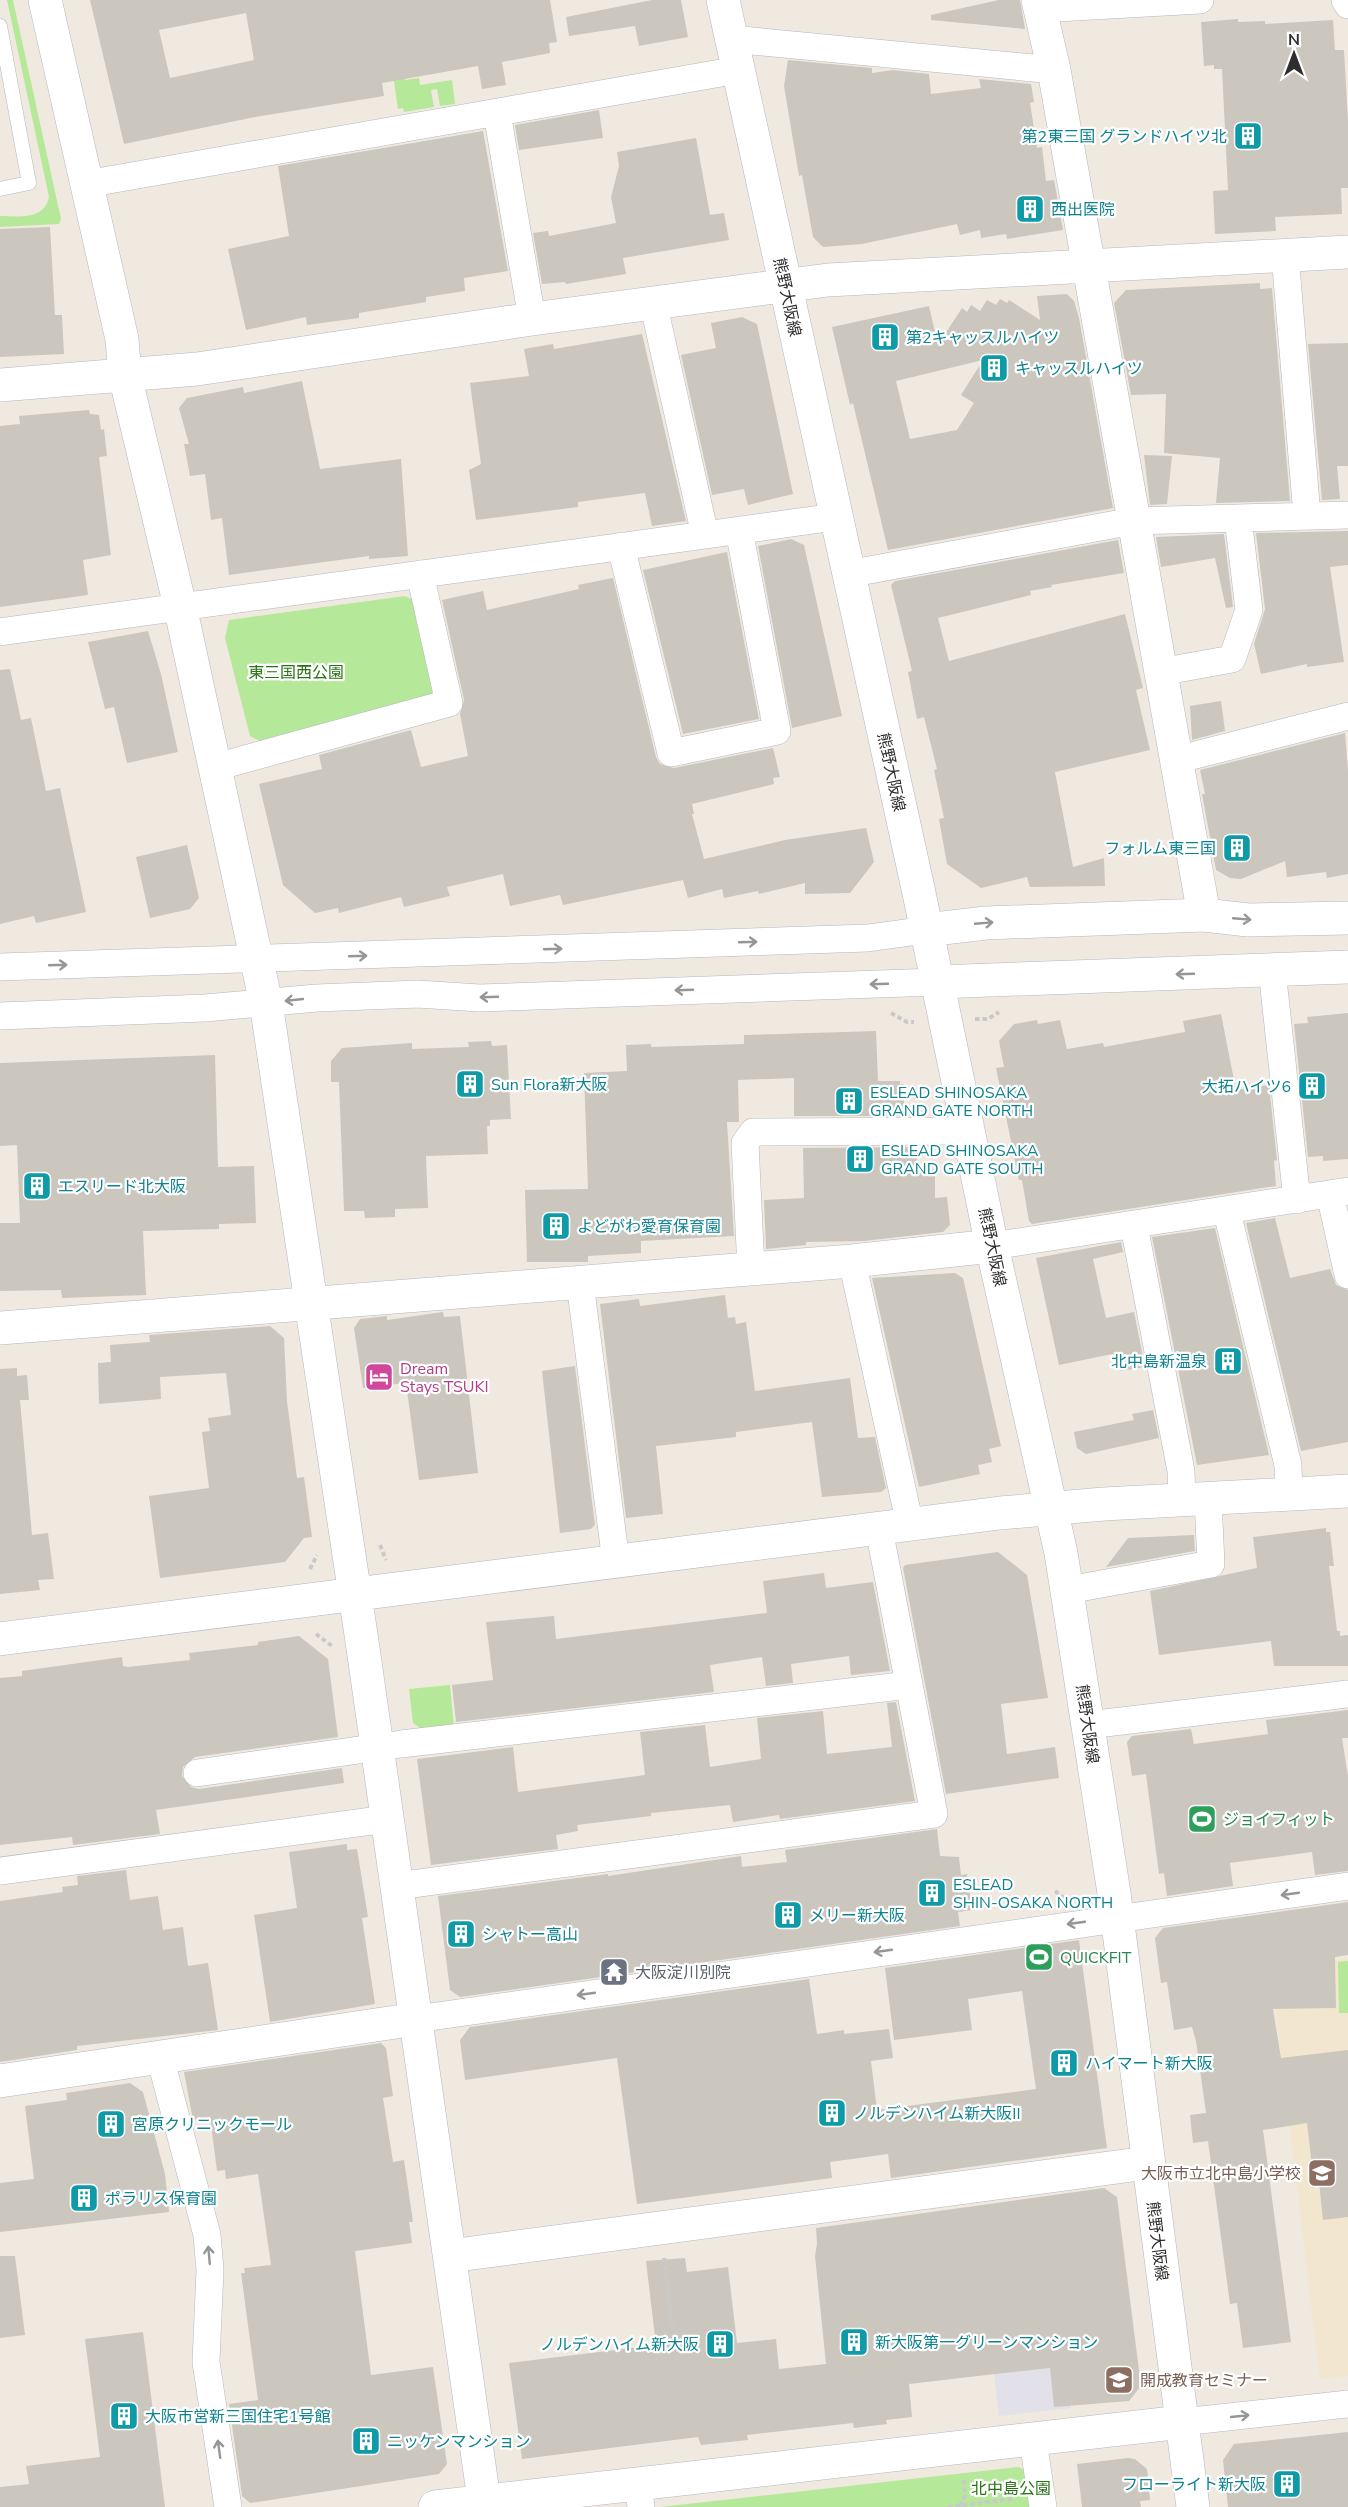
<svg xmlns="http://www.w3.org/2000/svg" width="1348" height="2507" font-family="'Nunito Sans','Noto Sans JP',sans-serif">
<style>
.industrial{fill:#e2e0e8}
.education{fill:#f2e6cf}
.green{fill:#b5e999}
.building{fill:#cbc7be;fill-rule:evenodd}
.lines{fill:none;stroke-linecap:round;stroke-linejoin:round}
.service-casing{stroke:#b4b6c2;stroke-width:15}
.minor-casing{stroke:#b4b6c2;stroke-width:28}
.tertiary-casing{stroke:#b4b6c2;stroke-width:34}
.secondary-casing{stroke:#b4b6c2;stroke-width:34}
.path{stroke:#c9c9c9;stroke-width:4;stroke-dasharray:4.5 3;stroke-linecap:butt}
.service{stroke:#fff;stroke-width:14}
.minor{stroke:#fff;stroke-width:27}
.tertiary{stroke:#fff;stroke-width:33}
.secondary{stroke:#fff;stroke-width:33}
.oneway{stroke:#969696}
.labels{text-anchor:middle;stroke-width:4.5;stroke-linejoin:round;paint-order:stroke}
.culture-label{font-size:16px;fill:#0d838f;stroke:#fff;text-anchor:start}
.street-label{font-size:16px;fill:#2e2e2e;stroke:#fff}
.park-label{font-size:16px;fill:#297216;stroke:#fff}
.hotel-label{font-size:16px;fill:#b23c85;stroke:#fff;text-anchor:start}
.leisure-label{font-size:16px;fill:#27864d;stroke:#fff;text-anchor:start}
.worship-label{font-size:16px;fill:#5b616d;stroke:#fff;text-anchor:start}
.education-label{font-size:16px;fill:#785e54;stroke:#fff;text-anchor:end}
</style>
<rect width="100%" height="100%" fill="#f0e9e0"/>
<path class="industrial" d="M1055 2271 1071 2408 999 2416 983 2279Z"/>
<path class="education" d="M1348 1957V2376L1320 2379 1271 1971Z"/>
<path class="green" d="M7 0H13L61 219 59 224 0 227V216C18 216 44 221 49 197Z
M404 73 405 80 419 78 420 85 452 80 455 104 440 106 437 89 431 90 434 107 404 112 403 108 398 109 393 75Z
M405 596 418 602 436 683 432 694 424 700 266 744 250 736 225 638 229 620Z
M450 1685 454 1727 423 1730 413 1723 409 1689Z
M1348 1961V2013H1339L1338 1962Z
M1019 2467 1029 2473 1034 2507H660Z"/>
<path class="building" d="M90 0H550L557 42 549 43 550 53 502 62 506 85 482 89 478 66 382 83 384 96 255 117 124 144ZM246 13 254 60 170 78 159 30Z
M652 0H681L688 37 639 46 635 26 569 36 566 17Z
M999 0H1020L1025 29 931 20V15Z
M1238 19V22L1265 21V24L1333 20 1335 50H1344L1348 121V188H1341L1342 214 1275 217 1276 231 1215 234 1213 191 1228 190 1222 69H1214V65L1204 66 1201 22Z
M788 60 872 68V73L893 70 929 74 931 94 981 88 979 79 1031 84 1034 102 1030 103 1037 148 1042 147 1046 181 1054 180 1063 230 1007 239 1006 234 981 238 980 230 960 235 957 224 862 244 823 247 813 237 802 175 799 176 784 86Z
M599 110 603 138 519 150 515 125Z
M483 131 508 271 464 278 465 291 426 297V302L359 313V318L307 325 306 317 246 330 228 249 289 236 278 166Z
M696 138 710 215 724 213 729 240 623 258 626 274 566 284 565 282 542 284 533 233 548 231 549 236 616 223 611 197 619 166 617 152Z
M50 227 55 315H62L64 354 0 357V229Z
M1260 283V289L1272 288 1290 501 1216 503 1220 458 1164 453 1166 394 1131 395 1114 303 1126 290Z
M1067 294 1074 301 1079 318 1113 508 888 550 853 403 850 405 832 327 929 306 938 345 962 308 967 312 971 305 980 311 987 300 996 305 1000 299 1007 303 1009 300 1040 320 1037 296ZM983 360 961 395 974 403 957 430 910 439 896 381Z
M742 317 757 324 793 494 748 505 744 489 712 495 681 355 716 348 711 323Z
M642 334 686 521 652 526 645 493 578 502V507L476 520 469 470 481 464 470 383 529 376 524 349 553 344 554 349Z
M1348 343V466H1337L1340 499 1322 500 1308 344Z
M302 381 320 469 401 459 408 556 369 559V556L229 575 222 518 211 520 205 474 190 476 184 444H189L179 408 187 398 243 387 244 393Z
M89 410 90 414 99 415 101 430 104 429 107 456 99 457 111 555 83 560 88 595 0 607V426L20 424 19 416Z
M1144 455 1172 456 1167 504 1150 505Z
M1348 531V565L1330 567 1344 662 1307 667V664L1261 674 1254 644 1265 609 1256 533Z
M1224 534 1233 607 1226 608 1215 558 1161 567 1156 537Z
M791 539 804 545 842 716 792 728 758 546Z
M1118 540 1124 573 1051 585 1052 587 1030 591 1031 595 938 618 949 661 1125 614 1143 688 1136 690 1150 750 1055 772 1073 867 1104 858 1105 886 1030 887 1027 877 981 888 947 864 939 819 944 818 934 770 937 769 924 717 917 719 908 672 912 671 891 585 895 581Z
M727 552 759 719 683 734 643 570Z
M613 578 656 757 660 764 674 768 773 748 780 777 773 778 774 784 692 804 694 814H692L704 859 785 840 866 828 874 862 850 893 805 894V883L759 894 758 891 724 898 722 889 688 898 683 880 563 905 560 895 510 906 503 874 447 887 450 896 404 907 401 897 339 913 338 908 315 913 283 885 259 784 322 769 319 755 411 730 421 767 468 756 460 714 464 700 442 600 483 591 487 610 579 589 578 585Z
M148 631 161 674 178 752 127 763 114 707 105 709 88 642Z
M10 669 21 720 31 718 46 791 60 788 86 912 36 923 34 916 0 924V670Z
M1221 701 1225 731 1192 740 1190 706Z
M1345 733 1348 771V874L1327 878 1326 872 1287 877 1285 861 1241 879 1230 878 1216 870 1202 794H1205L1200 770Z
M187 845 199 898 190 909 150 918 136 857Z
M1348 1013V1159L1323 1161V1156L1308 1157 1294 1024 1308 1023 1307 1017Z
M1221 1014 1236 1090 1269 1085 1277 1160 1274 1161 1276 1186 1032 1224 1029 1221 1022 1180H1019L996 1068 1004 1067 999 1041 1014 1024 1037 1020 1038 1024 1060 1020 1067 1049 1103 1043 1104 1047 1185 1032 1183 1021Z
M876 1031 878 1081H900V1084H904V1116H794V1078L738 1080 739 1122H727L734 1236 641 1241V1253L588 1256V1262H527L525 1190 588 1189 584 1073 627 1071 626 1045 651 1044V1047L744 1044V1035Z
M491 1041 492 1046 507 1045 511 1119 490 1120V1126H487L488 1154 426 1156 428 1208 395 1209V1217L365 1218 364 1211H344L339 1082H331V1061L342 1048 412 1043V1049L469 1047 468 1042Z
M215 1055 218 1167 254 1166 256 1223 219 1224V1229L143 1231 146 1295 62 1298 61 1290 0 1291V1223H20L17 1145 0 1146V1063Z
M917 1147V1170H935V1198L947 1197 950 1225 943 1232 864 1241 806 1242V1245L766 1249 764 1200 804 1198 803 1148Z
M1275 1218 1290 1278 1330 1269 1336 1285 1348 1290V1442L1301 1451 1246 1223Z
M1215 1228 1269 1455 1197 1465 1152 1237Z
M1121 1242 1123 1252 1093 1259 1106 1318 1134 1312 1145 1367 1121 1371 1117 1353 1059 1365 1036 1258Z
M955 1273 963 1278 1001 1446 989 1449 992 1462 978 1465 980 1474 919 1487 872 1278Z
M725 1295 728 1318 735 1317 736 1324 746 1322 755 1391 850 1378 858 1438 875 1437 886 1488 881 1492 822 1497 812 1422 736 1432V1437L656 1446 663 1514 626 1518 600 1304 639 1299 640 1306Z
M443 1312 444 1317 460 1316 478 1473 419 1480 406 1383 363 1388 354 1328 360 1319 387 1316V1320Z
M270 1326 284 1338 287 1401 297 1478 304 1477 312 1537 304 1538 285 1562 160 1578 149 1496 209 1488 202 1432 210 1431 208 1418 231 1415 226 1373 160 1377 161 1399 99 1404 98 1363 111 1362 110 1345 150 1342 149 1335Z
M575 1366 595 1525 591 1529 560 1533 542 1371Z
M17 1368V1376L27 1375 29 1400H20L32 1535 48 1533 54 1579 38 1580 40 1590 0 1594V1369Z
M1153 1410 1159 1438 1086 1454 1077 1448 1074 1432 1134 1420 1132 1414Z
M1326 1528V1532H1330L1334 1566H1329L1337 1631H1340V1636L1348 1635V1666H1274L1271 1641 1159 1655 1150 1591 1257 1568 1253 1537Z
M1194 1535 1195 1551 1106 1567 1128 1538Z
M998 1552 1027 1575 1048 1698 1001 1704 1007 1754 1055 1747 1059 1778 946 1794 903 1568 905 1565Z
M824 1573 826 1588 873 1582 890 1671 851 1675 849 1656 791 1664 793 1683 766 1686 762 1657 710 1665 714 1692 456 1722 452 1685 493 1680 486 1622 554 1616 556 1639 767 1613 763 1581Z
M299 1636 328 1659 338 1737 195 1757 183 1767 182 1776 191 1787 199 1789 342 1768 344 1783 156 1810 160 1834 73 1845 72 1837 0 1845V1678L22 1676V1671L122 1657 123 1666 128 1667 190 1660 189 1653 258 1645V1642Z
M896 1702 915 1801 780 1819 779 1815 733 1822 730 1805 651 1813V1816L577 1825 578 1831 556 1835 558 1849 431 1865 417 1759 513 1747 518 1792 645 1775 640 1732 705 1725 710 1767 761 1759 757 1718 823 1711 827 1754 892 1747 887 1703Z
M1348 1710V1738H1342L1348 1776V1871L1315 1875 1312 1852 1230 1863 1233 1886 1167 1896 1164 1873 1159 1874 1146 1774 1132 1776 1127 1742 1132 1736 1191 1729 1194 1744 1268 1734 1266 1720Z
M937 1829 940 1856 959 1857 961 1875 967 1874 972 1910 958 1912 960 1926 460 1997 450 1990 438 1896 608 1874V1876L741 1856 742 1867 787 1862 785 1850Z
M347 1844V1850L357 1849 368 1917 362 1918 375 2004 270 2022 254 1915 297 1908 289 1852Z
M126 1870 130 1900 158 1896 163 1930 183 1927 188 1966 208 1963 218 2030 77 2046V2050L0 2062V1901L63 1892 62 1887 78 1885 77 1876Z
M1348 1902V1955L1335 1957 1336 2008 1273 2009 1281 2058 1348 2050V2217L1323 2220 1319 2182 1314 2183 1307 2123 1263 2130 1291 2342 1243 2348 1237 2303 1230 2304 1208 2141 1193 2143 1190 2115 1206 2113 1196 2041 1192 2027 1174 2030 1167 1982 1161 1983 1155 1938 1163 1928Z
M1079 1940 1107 2148 891 2178 888 2154 830 2162 832 2178 637 2204 617 2058 465 2080 460 2040 470 2027 809 1979 817 2034 844 2030V2034L889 2029 893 2058 871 2061 877 2110 1036 2089 1022 1991 968 1999 972 2030 894 2040 885 1968Z
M381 2043 386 2048 393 2096 383 2098 393 2162 404 2160 413 2222H409L412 2243 355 2251 371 2375 433 2367 447 2464 439 2474 250 2503 242 2496 229 2404 258 2400 241 2273H245L244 2268 271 2265 258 2174 226 2179 225 2170 217 2171 210 2117 193 2120 184 2072Z
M130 2083 143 2092 165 2174 169 2212 0 2232V2183L34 2179 25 2106 67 2100 66 2093Z
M1104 2188 1117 2197 1141 2386 1129 2401 1054 2407 1050 2368 1004 2373 909 2384 912 2417 886 2420 887 2424 854 2428 853 2423 747 2435 748 2440 701 2445 698 2437 522 2459 509 2363 656 2345 646 2261 685 2258 687 2272 728 2267 737 2343 776 2339 779 2369 826 2364 815 2256 817 2244 816 2228Z
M0 2256H15L25 2335 0 2338Z
M143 2332 165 2507H0V2487L29 2484 26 2466 100 2457 85 2339Z
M1348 2432V2507H1228L1223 2460 1234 2444Z
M1128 2458 1135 2459 1147 2469 1150 2500 1140 2501 1141 2507H1082L1077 2464Z"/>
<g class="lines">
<g class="service-casing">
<path id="service" d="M0 26 29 183 0 189"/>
</g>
<g class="minor-casing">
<path id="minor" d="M1345 0 1348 5
M1039 9 1200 0
M731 39 1054 70
M497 113 532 319
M86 184 738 70
M1285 255 1307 515
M653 302 705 535
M621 546 671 753 777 731 739 530
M848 574 1133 521 1348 515
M0 632 835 517
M1160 672 1232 659 1249 610 1238 518
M1176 760 1348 716
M216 767 449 703 420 574
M0 967 868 938 926 930
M1272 970 1297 1200
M0 1016 205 1008 317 998 418 994 479 998 937 982
M1330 1194 1348 1275
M1227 1212 1288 1465 1289 1494
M1134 1226 1181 1471 1182 1500
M992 1246 1348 1191
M852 1261 910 1525
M751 1269 745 1143 753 1132 968 1131
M580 1283 616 1562
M1068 1590 1211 1564 1208 1499
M1088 1725 1348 1694
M197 1773 401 1744 909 1685
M0 1871 387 1819
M397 1886 934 1814 879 1529
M416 2019 1348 1886
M160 2057 207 2235 210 2270 206 2362 228 2507
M1182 2422 1348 2404
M1033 2441 1043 2507
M638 2485 641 2507"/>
</g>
<g class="tertiary-casing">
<path id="tertiary" d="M45 0 122 339 125 376 180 606 266 1003 363 1648 485 2507
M1038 0 1054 70 1204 915
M0 385 197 369 532 319 828 280 1348 252
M926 930 986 923 1204 915 1248 920 1348 918
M937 982 1348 967
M0 1328 852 1261 992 1246
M0 1639 1000 1513 1104 1504 1348 1491
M0 2081 416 2019
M450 2256 1147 2163
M435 2507 1182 2422"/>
</g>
<g class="secondary-casing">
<path id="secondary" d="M723 0 919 893 992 1246 1061 1553 1114 1893 1193 2507"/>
</g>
<path class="path" d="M891 1013 907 1022H914
M975 1019H988L999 1012
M380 1545 386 1560
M310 1569 317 1555
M316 1634 332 1646
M1055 1891 1064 1898
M664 2258 674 2343
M960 2506 965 2496 964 2478
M948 2507 1013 2499"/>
<use href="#service" class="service"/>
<use href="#minor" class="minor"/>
<use href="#tertiary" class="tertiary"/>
<use href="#secondary" class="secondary"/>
</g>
<defs><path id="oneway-shaft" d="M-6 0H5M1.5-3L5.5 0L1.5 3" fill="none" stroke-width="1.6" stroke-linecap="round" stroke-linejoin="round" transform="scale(1.5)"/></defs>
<g class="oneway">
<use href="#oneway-shaft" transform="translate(1242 919) rotate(5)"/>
<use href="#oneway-shaft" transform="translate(984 923) rotate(-5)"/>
<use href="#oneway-shaft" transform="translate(748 942) rotate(-2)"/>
<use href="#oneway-shaft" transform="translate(553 949) rotate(-2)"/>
<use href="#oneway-shaft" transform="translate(358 956) rotate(-2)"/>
<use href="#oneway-shaft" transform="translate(58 965) rotate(-2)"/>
<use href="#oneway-shaft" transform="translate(1185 974) rotate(178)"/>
<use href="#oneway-shaft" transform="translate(879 984) rotate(178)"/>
<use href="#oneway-shaft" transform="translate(684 990) rotate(178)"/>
<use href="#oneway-shaft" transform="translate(489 997) rotate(178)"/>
<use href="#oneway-shaft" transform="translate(294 1000) rotate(174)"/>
<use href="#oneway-shaft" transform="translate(1290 1894) rotate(172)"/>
<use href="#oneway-shaft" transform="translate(1076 1923) rotate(172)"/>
<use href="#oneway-shaft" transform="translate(883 1951) rotate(172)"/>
<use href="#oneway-shaft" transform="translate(586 1994) rotate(172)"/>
<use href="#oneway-shaft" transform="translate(209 2255) rotate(-95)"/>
<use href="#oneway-shaft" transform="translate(1240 2416) rotate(-6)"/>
<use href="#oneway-shaft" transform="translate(219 2449) rotate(-98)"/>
</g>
<defs>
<g id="building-square" transform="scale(1.5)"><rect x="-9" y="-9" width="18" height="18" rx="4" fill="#0f9aa8" stroke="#fff"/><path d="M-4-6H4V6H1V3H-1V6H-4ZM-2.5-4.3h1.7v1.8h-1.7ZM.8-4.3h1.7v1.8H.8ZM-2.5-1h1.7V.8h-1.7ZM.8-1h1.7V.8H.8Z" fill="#fff"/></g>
<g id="hotel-square" transform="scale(1.5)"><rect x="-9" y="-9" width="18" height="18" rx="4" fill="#d1479c" stroke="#fff"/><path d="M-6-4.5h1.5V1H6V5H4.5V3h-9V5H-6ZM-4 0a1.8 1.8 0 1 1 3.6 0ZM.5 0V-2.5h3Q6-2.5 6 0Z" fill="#fff"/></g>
<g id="stadium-square" transform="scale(1.5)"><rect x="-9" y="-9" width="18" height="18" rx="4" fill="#2e9e5b" stroke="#fff"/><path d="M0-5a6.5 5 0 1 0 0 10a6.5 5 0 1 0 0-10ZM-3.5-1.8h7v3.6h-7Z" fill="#fff"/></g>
<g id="temple-square" transform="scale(1.5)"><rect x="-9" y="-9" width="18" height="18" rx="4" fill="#6b7280" stroke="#fff"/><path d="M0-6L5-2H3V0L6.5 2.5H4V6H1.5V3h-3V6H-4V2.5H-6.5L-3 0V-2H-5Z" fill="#fff"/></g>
<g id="school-square" transform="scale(1.5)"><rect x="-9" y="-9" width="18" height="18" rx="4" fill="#8d6e63" stroke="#fff"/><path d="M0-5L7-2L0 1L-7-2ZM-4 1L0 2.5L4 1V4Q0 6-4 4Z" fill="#fff"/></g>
</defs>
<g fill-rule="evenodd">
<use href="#building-square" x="1248" y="136"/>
<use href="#building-square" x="1030" y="209"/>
<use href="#building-square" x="885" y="337"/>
<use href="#building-square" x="994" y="368"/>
<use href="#building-square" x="1237" y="848"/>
<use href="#building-square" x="470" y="1084"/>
<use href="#building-square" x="1312" y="1086"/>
<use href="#building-square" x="849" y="1101"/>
<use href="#building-square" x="860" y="1159"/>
<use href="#building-square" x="37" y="1186"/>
<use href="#building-square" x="556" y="1226"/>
<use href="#building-square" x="1228" y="1361"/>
<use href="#hotel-square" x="379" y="1377"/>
<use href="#stadium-square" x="1202" y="1819"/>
<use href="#building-square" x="932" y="1893"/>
<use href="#building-square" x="788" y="1915"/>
<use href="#building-square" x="461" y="1934"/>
<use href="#stadium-square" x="1039" y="1957"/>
<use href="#temple-square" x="614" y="1972"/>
<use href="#building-square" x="1064" y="2063"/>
<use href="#building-square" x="832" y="2113"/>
<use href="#building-square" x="111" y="2124"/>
<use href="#school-square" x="1322" y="2173"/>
<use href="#building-square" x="84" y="2198"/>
<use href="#building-square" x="854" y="2342"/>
<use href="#building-square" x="720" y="2344"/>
<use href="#school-square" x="1119" y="2380"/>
<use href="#building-square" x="124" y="2416"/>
<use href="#building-square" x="366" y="2441"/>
<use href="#building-square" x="1287" y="2484"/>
</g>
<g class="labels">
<g class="culture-label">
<text x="1227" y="142" text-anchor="end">第2東三国 グランドハイツ北</text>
<text x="1051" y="215">西出医院</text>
<text x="906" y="343">第2キャッスルハイツ</text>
<text x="1015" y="374">キャッスルハイツ</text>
<text x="1216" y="854" text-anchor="end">フォルム東三国</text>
<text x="491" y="1090">Sun Flora新大阪</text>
<text x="1291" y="1092" text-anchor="end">大拓ハイツ6</text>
<text x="870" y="1098">ESLEAD SHINOSAKA<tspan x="870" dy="18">GRAND GATE NORTH</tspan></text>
<text x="881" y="1156">ESLEAD SHINOSAKA<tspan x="881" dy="18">GRAND GATE SOUTH</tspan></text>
<text x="58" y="1192">エスリード北大阪</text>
<text x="577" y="1232">よどがわ愛育保育園</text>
<text x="1207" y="1367" text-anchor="end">北中島新温泉</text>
<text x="953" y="1890">ESLEAD<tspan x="953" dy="18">SHIN-OSAKA NORTH</tspan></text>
<text x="809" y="1921">メリー新大阪</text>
<text x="482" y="1940">シャトー高山</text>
<text x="1085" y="2069">ハイマート新大阪</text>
<text x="853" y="2119">ノルデンハイム新大阪II</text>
<text x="132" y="2130">宮原クリニックモール</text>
<text x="105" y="2204">ポラリス保育園</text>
<text x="875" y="2348">新大阪第一グリーンマンション</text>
<text x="699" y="2350" text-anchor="end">ノルデンハイム新大阪</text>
<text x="145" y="2422">大阪市営新三国住宅1号館</text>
<text x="387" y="2447">ニッケンマンション</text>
<text x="1266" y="2490" text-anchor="end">フローライト新大阪</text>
</g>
<g class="street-label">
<text transform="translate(788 297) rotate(78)" y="6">熊野大阪線</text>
<text transform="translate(892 772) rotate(78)" y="6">熊野大阪線</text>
<text transform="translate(993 1247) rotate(78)" y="6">熊野大阪線</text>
<text transform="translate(1088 1724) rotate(82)" y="6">熊野大阪線</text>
<text transform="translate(1158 2241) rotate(83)" y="6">熊野大阪線</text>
</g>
<g class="park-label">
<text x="296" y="678">東三国西公園</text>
<text x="1011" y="2494">北中島公園</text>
</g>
<g class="hotel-label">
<text x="400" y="1374">Dream<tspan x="400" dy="18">Stays TSUKI</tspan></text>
</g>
<g class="leisure-label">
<text x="1223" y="1825">ジョイフィット</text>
<text x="1060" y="1963">QUICKFIT</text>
</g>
<g class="worship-label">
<text x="635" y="1978">大阪淀川別院</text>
</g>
<g class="education-label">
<text x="1301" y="2179">大阪市立北中島小学校</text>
<text x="1140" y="2386" text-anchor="start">開成教育セミナー</text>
</g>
</g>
<g transform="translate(1294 54)" stroke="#ffffff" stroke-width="4.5" paint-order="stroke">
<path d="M0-4.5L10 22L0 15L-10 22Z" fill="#2e2e2e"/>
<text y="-9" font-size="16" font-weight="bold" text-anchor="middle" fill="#2e2e2e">N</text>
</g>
</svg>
